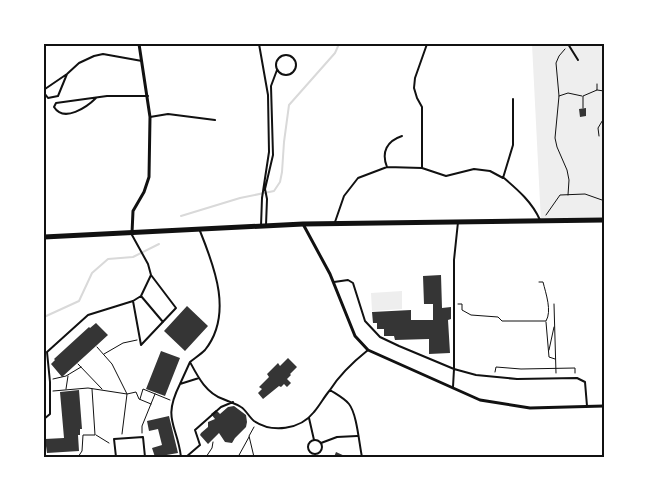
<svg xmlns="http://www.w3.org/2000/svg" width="648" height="501" font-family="Figtree,sans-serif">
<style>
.green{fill:#eee}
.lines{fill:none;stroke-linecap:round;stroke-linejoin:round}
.stream{stroke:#d9d9d9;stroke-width:2}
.building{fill:#353535}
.path{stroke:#111;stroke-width:1}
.service{stroke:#111;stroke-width:2}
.minor{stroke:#111;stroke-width:3}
.primary{stroke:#111;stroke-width:5}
.neatline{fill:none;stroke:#111;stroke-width:2}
</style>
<rect width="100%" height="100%" fill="#fff"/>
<path class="green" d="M532 44H604V220L541 222Z
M402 291V309L372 311 371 293Z"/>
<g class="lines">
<path class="stream" d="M181 216 240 198 274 191 280 182 282 172 284 142 289 105 335 53 339 44
M44 317 79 301 92 273 108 259 133 257 159 244"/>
</g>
<path class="building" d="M586 108V116L580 117 579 109Z
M441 275 442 308 451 307V319L448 320 450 353 429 354V339L395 340 394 336H384V329H377V323H373L372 312 411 310V320H433V304H424L423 276Z
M187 306 208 326 185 351 164 331Z
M96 323 108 335 62 377 51 364 55 360 54 359 89 327 90 328Z
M161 351 180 358 165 396 146 389Z
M288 358 297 367 290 374 291 375 287 379 291 383 287 387 284 384 281 387 279 386 263 399 258 393 262 389 259 387 269 377 267 374 278 363 280 366Z
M79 390 82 429H80V435H78L79 451 47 453 45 439 64 438 60 392Z
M234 406 246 415 247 422 246 427 235 438 232 443 225 442 219 433 208 444 200 435 201 433 208 427V422L215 419 211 414 216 410 220 414 228 407Z
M169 416 178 453 155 457 152 448 162 445 158 429 149 431 147 421Z
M336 452 347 457H334Z"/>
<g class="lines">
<path class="path" d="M565 49 559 56 556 63 559 96 555 138 557 147 567 170 569 180 568 195
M597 90 604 91
M559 96 568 93 582 96
M583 108V96L597 90V84
M599 136 598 128 604 118
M546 215 560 195 585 194 602 200 604 199
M458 304H462V310L471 315 498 317 502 321H546C552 311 546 294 543 282H539
M554 304 556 373
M546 322 549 357 555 359
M97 347 112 364 127 394 122 434
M549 350 554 327
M104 354 123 343 137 340
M78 364 102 389
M495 372 496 367 521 369 575 368V373
M53 379 66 376 81 367
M66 389 68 376
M53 391 88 388 127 394 136 392 139 399 151 404
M140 399 143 389 170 400
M254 427 249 436 254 457
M142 433V426L155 394
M96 435 109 443
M315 454 316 457
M78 457 82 451 83 435H95L92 389
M206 457 212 448 213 442
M238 457 249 437"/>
<path class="service" d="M259 44 268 95 269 152 262 198 261 226
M568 44 578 60
M276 65a10 10 0 1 1 20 0a10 10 0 1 1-20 0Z
M67 74 58 96 48 98 45 94V89L67 74 79 63 94 56 103 54 142 61
M96 98C87 107 64 123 54 107L56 103 107 96H148
M150 117 168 114 215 120
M387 167C381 152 387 141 402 136
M422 168V107L417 98 414 88 415 78 427 44
M504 178C518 190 532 202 540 220
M335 222 344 196 358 178 387 167 422 168 446 176 474 169 490 171 503 178 513 145V99
M266 225 267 199 265 189 273 155 271 86 277 70
M334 282 348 280 353 283 365 321 380 337 399 346 454 369 476 375 517 379 577 378 585 382 587 406
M141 296 163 322
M133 301 141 345 176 308 151 275
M190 362C195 358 201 354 205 350 233 315 215 268 200 231
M199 378 180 384 190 362C198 377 206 393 223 399 229 402 235 403 241 407 246 410 249 417 254 421 272 433 300 430 314 412 320 405 324 397 330 390
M180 384C162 420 177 424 181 457
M453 387 454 369V260L458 222
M309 418 314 440
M44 419 50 414V382L47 352 88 315 133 301 141 296 151 275 148 264 132 235
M308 447a7 7 0 1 1 14 0a7 7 0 1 1-14 0Z
M321 443 337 437 357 436
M116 457 114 439 143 437 145 457
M186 457 200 445 195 430 221 407 233 402
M362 457C359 443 357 414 349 404 344 398 336 394 330 390 340 374 353 362 368 350"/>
<path class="minor" d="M303 224 330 274 355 336 368 350 480 400 530 408 604 406
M132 233 133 211 144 192 149 177 150 117 139 44"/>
<path class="primary" d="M44 237 303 224 604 220"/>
</g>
<rect width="648" height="501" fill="none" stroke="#ffffff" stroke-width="90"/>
<rect x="45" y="45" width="558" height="411" class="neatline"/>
</svg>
